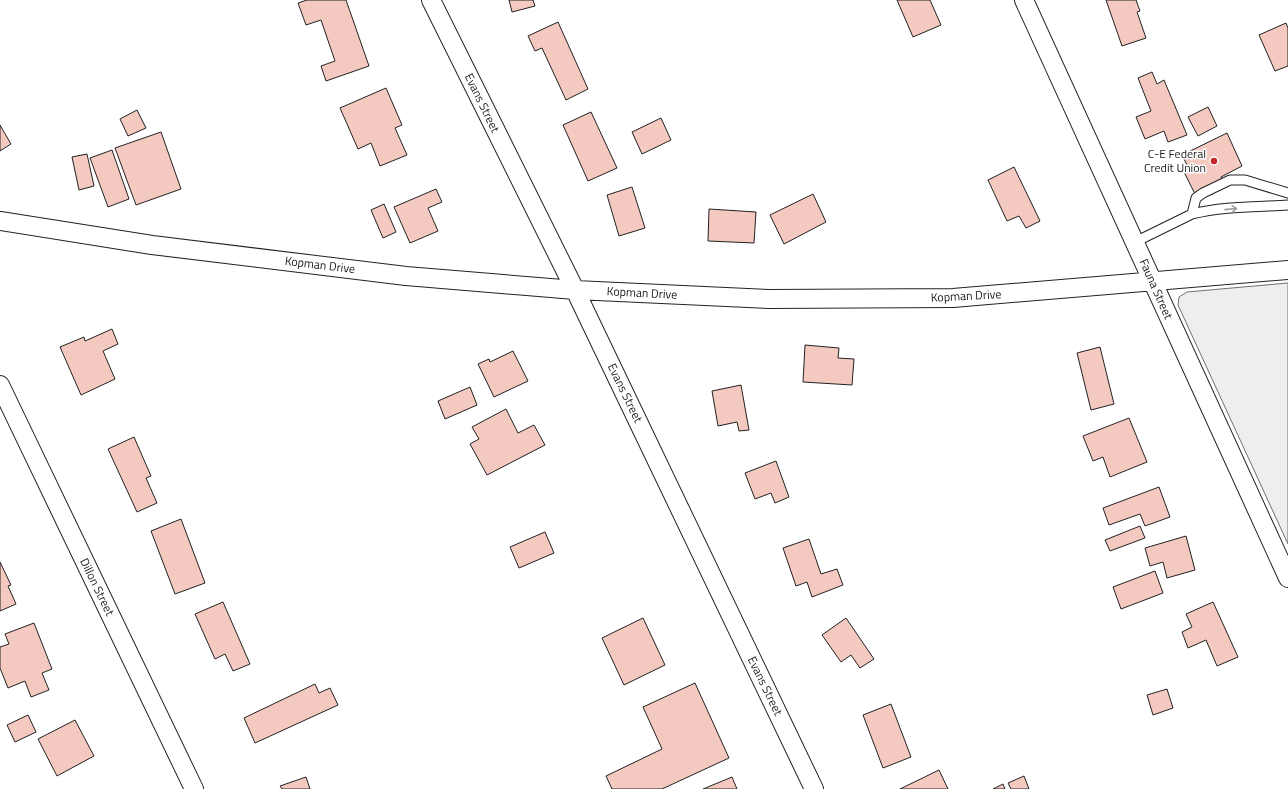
<svg xmlns="http://www.w3.org/2000/svg" width="1288" height="789" font-family="'Titillium Web',sans-serif">
<style>
.green{fill:#eee;stroke:#6f6f6f}
.building{fill:#f3c9c0;stroke:#222}
.lines{fill:none;stroke-linecap:round;stroke-linejoin:round}
.service-casing{stroke:#222;stroke-width:11}
.minor-casing{stroke:#222;stroke-width:20}
.service{stroke:#fff;stroke-width:9}
.minor{stroke:#fff;stroke-width:18}
.oneway{stroke:#9c9c9c}
.poi-dot{fill:#c62828;stroke:#fff;stroke-width:1.5}
.labels{text-anchor:middle;stroke-width:3;stroke-linejoin:round;paint-order:stroke}
.street-label{font-size:12px;fill:#222;stroke:#fff}
.poi-label{font-size:12px;fill:#222;stroke:#fff;text-anchor:end}
</style>
<rect width="100%" height="100%" fill="#fff"/>
<path class="green" d="M1288 283V544L1178 305 1179 297 1187 292Z"/>
<path class="building" d="M307 0H346L369 66 326 81 321 66 335 61 321 20 306 25 298 3Z
M509 0H533L535 6 512 12Z
M897 0H930L941 25 913 37Z
M1106 0H1136L1140 11 1137 12 1146 38 1122 46Z
M558 22 588 89 566 100 542 48 535 51 528 36Z
M1286 23 1288 28V66L1275 71 1259 35Z
M1152 72 1157 84 1164 80 1187 135 1168 142 1164 131 1145 139 1136 117 1151 111 1138 78Z
M386 88 402 125 395 128 407 155 380 166 371 143 358 149 340 108Z
M1208 107 1217 126 1198 136 1188 117Z
M137 110 146 128 128 136 120 119Z
M591 112 617 168 588 181 563 125Z
M661 118 671 140 642 154 632 132Z
M0 125 11 144 0 151Z
M161 132 181 189 136 205 115 148Z
M1227 133 1242 166 1221 177 1223 181 1195 194 1182 168 1187 165 1182 155Z
M112 150 129 199 108 207 90 158Z
M87 154 94 186 79 190 72 157Z
M1014 167 1040 221 1026 228 1019 216 1007 221 988 180Z
M632 187 645 228 619 236 607 195Z
M436 189 442 202 428 208 438 231 410 243 394 207Z
M813 194 826 222 784 244 770 215Z
M384 204 396 232 383 238 371 210Z
M709 209 756 212 754 243 708 241Z
M112 329 118 344 103 351 115 379 81 395 60 347 84 337 85 341Z
M805 345 839 348 838 358 854 359 852 385 803 382Z
M1100 347 1114 404 1091 410 1077 353Z
M513 351 528 381 494 397 478 364 489 359 490 362Z
M741 385 749 430 739 431 737 422 718 426 712 391Z
M470 387 477 405 445 419 438 401Z
M506 409 518 433 534 425 545 445 487 475 470 444 479 439 472 427Z
M1129 418 1147 462 1110 477 1103 457 1093 461 1083 436Z
M134 437 151 476 146 478 157 503 137 512 108 449Z
M776 461 789 497 775 503 771 493 755 499 745 473Z
M1159 487 1170 517 1145 526 1140 514 1109 525 1103 508Z
M181 519 205 583 175 594 151 531Z
M1140 526 1145 538 1110 551 1105 540Z
M545 532 554 553 519 568 510 547Z
M1186 536 1195 570 1167 578 1163 562 1150 566 1145 548Z
M809 539 821 574 837 569 843 585 812 597 807 582 796 586 783 548Z
M0 562 11 585 8 586 16 604 0 611Z
M1155 571 1163 593 1121 609 1113 587Z
M223 602 250 664 233 671 225 654 215 659 195 614Z
M1213 602 1238 657 1217 666 1206 640 1188 648 1182 632 1192 627 1186 614Z
M643 618 665 665 624 685 602 638Z
M846 618 874 659 860 668 851 655 841 662 822 635Z
M34 623 52 669 42 673 49 690 31 697 25 681 8 688 0 668V647L9 644 5 634Z
M695 683 729 758 662 789H612L606 776 662 749 643 707Z
M315 684 319 693 330 688 338 705 255 743 244 718Z
M1167 689 1173 708 1153 715 1147 695Z
M891 704 911 757 883 768 863 715Z
M28 715 36 732 15 742 7 725Z
M75 720 94 756 57 776 38 739Z
M939 770 948 789H900Z
M1024 776 1029 789H1011L1008 783Z
M306 777 310 789H282L280 786Z
M732 777 737 789H703Z
M1003 784 1005 789H993Z"/>
<g class="lines">
<g class="service-casing">
<path id="service" d="M1192 214 1196 198 1203 193 1230 180H1245L1288 193
M1135 242 1192 214C1223 206 1257 207 1288 205"/>
</g>
<g class="minor-casing">
<path id="minor" d="M431 0 575 290 814 789
M1024 0 1288 578
M0 221 152 245 406 276 575 290 769 299 953 298 1288 270
M0 385 194 789"/>
</g>
<use href="#service" class="service"/>
<use href="#minor" class="minor"/>
</g>
<defs><path id="oneway-shaft" d="M-6 0H5M1.5-3L5.5 0L1.5 3" fill="none" stroke-width="1.6" stroke-linecap="round" stroke-linejoin="round"/></defs>
<use class="oneway" href="#oneway-shaft" transform="translate(1231 209) rotate(-6)"/>
<circle class="poi-dot" cx="1214" cy="161" r="4"/>
<g class="labels">
<g class="street-label">
<text transform="translate(482 103) rotate(64)" y="4">Evans Street</text>
<text transform="translate(320 265) rotate(7)" y="4">Kopman Drive</text>
<text transform="translate(1156 289) rotate(66)" y="4">Fauna Street</text>
<text transform="translate(642 293) rotate(3)" y="4">Kopman Drive</text>
<text transform="translate(966 296) rotate(-3)" y="4">Kopman Drive</text>
<text transform="translate(625 393) rotate(64)" y="4">Evans Street</text>
<text transform="translate(97 587) rotate(64)" y="4">Dillon Street</text>
<text transform="translate(765 686) rotate(64)" y="4">Evans Street</text>
</g>
<g class="poi-label">
<text x="1206" y="158">C-E Federal<tspan x="1206" dy="14">Credit Union</tspan></text>
</g>
</g>
</svg>
